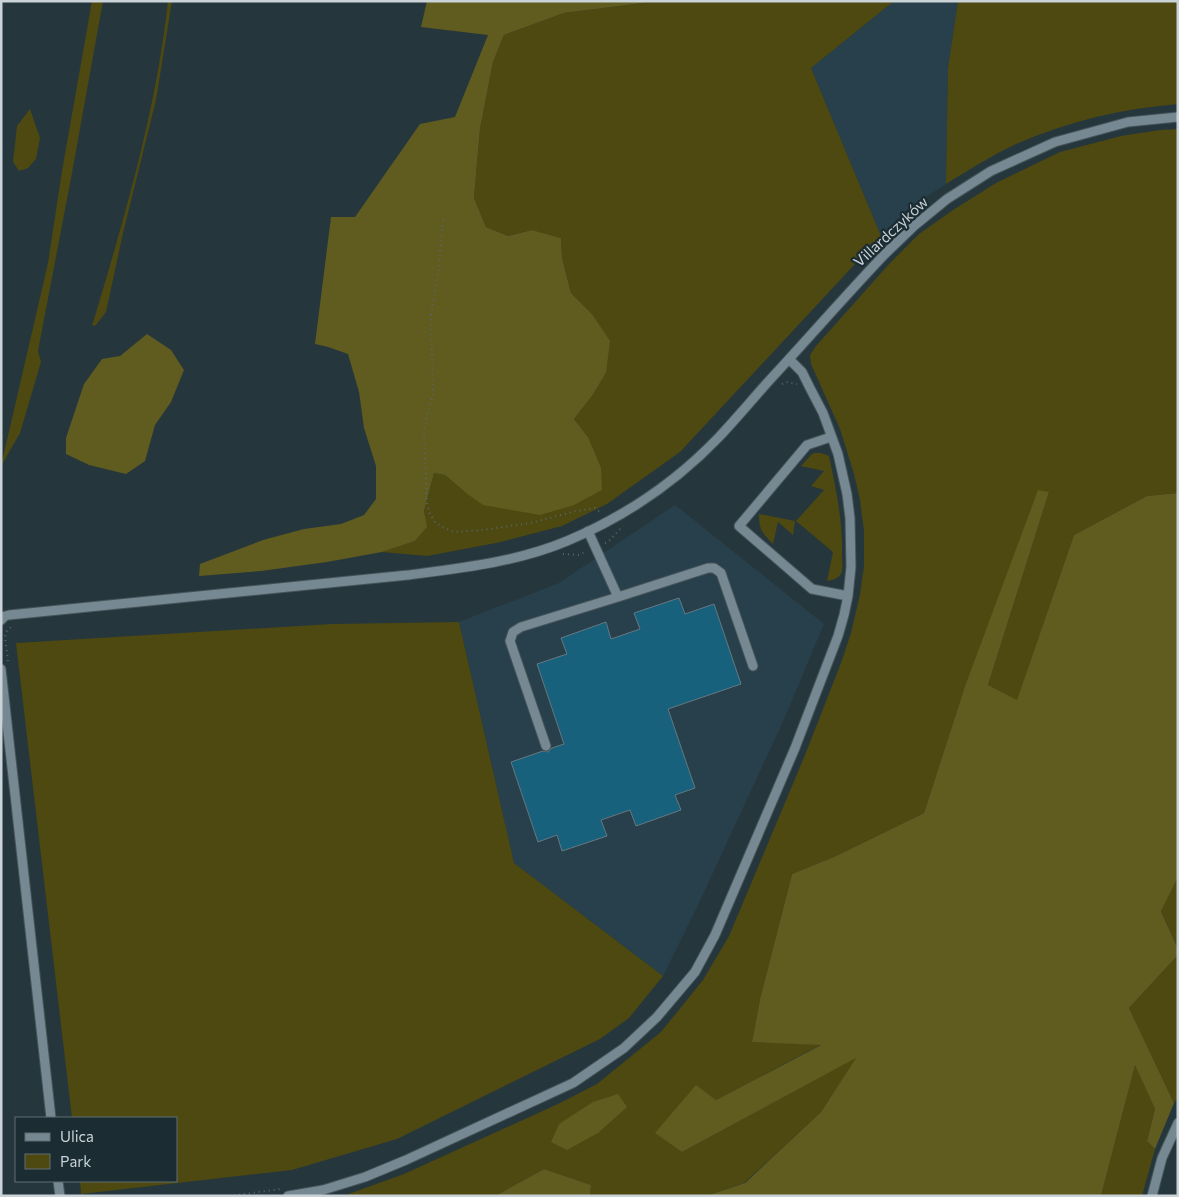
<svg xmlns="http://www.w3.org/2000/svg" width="1179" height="1197" font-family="Commissioner,sans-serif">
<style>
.built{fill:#28404b}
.green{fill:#4d4910}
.forest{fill:#605b1e}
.building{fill:#18617d;stroke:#667780}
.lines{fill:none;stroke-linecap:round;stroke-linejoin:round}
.minor-casing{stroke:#46545a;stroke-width:11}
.path{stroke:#58666d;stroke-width:2;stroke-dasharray:1 4;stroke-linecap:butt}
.minor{stroke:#768891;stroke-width:9}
.labels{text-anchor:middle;stroke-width:4.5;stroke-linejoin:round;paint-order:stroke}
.street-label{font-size:15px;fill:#c9d3d8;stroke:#1c2c33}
</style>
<rect width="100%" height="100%" fill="#26363d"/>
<path class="built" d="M894 1H958L948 68 946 184 906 210 881 236 811 68Z
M675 505 824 624 785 717 698 905 663 976 514 863 459 622 559 583Z"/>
<path class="green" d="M92 1H103L72 173 38 351 41 362 20 433 1 466 48 263 62 171Z
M168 1H172L156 100 123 233 106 312 96 325 92 326C124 219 156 112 168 1Z
M646 1H894L811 68 881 236 680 452 607 504 562 526 496 543 427 556 382 552 415 541 426 528 424 511 434 473 445 475 466 493 588 437 574 419 592 396 606 373 592 314 571 293 562 258 561 238 532 230 508 236 486 227 474 198 480 129 493 62 504 35 564 13 643 3Z
M958 1H1178V104C1120 109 1065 122 1012 146 989 157 967 171 946 184L948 68Z
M30 109 40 138 36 159 28 168 19 171 13 162 17 126Z
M1178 129V493L1147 496 1074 535 1017 701 988 685 1049 492 964 689 924 813 836 856 792 874 760 999 752 1042 822 1044 716 1100 682 1152 857 1057 821 1112 744 1183 706 1196H590L591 1185 544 1169 495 1196H343L404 1174 558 1104 597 1084 661 1032 703 980 729 936 805 755 841 663 851 633 860 594 864 567V531L860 500 854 474 840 429 811 364 810 355 816 346 890 263 919 234 953 210 996 183 1060 152 1121 136 1160 130Z
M814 453H821L829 456C836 489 843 522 842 555 842 560 843 566 842 571 840 578 834 580 827 581L833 552 796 521 824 490 811 486 824 471 801 466 811 455Z
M759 514 795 521 793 535 778 522 773 544C762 533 759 530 759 514Z
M459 622 514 863 663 976 629 1018 600 1039 397 1139 292 1170 81 1194 80 1181H176V1118H72L16 643 332 624Z
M1178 877V949L1161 910Z
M1178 955V1098L1174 1103 1129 1008Z
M1135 1064 1155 1109 1147 1141 1155 1149 1142 1196H1101Z"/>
<path class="forest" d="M427 1H646L643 3 564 13 504 35 493 62 480 129 474 198 486 227 508 236 532 230 561 238 562 258 571 293 592 314 610 341 606 373 592 396 574 419 588 437 601 468 602 490 574 505 540 515 483 505 466 493 445 475 434 473 424 511 427 527 415 541 382 552 327 562 261 571 199 576 200 564 263 540 304 529 341 524 364 515 376 499V466L364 428 359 392 348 354 328 347 315 344 331 217H355L420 124 455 117 488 35 421 27Z
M147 334 171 350 184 370 171 402 155 425 145 461 126 474 89 465 66 454V438L84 384 102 359 120 356Z
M1038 490 1049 492 988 685 1017 700 1074 535 1147 496 1178 493V877L1161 911 1178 949V955L1129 1008 1174 1103 1155 1149 1147 1141 1155 1109 1135 1065 1101 1196H706L745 1183 821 1112 856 1058 682 1152 655 1133 696 1085 716 1100 821 1045 752 1042 760 999 792 874 836 856 924 813 964 689Z
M618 1094 627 1107 598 1133 567 1150 551 1142 559 1124 593 1102Z
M544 1169 591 1185 590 1196H495Z"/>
<path class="building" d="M679 598 685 614 714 604 741 684 668 709 695 788 675 795 681 810 636 826 630 810 601 820 607 836 562 851 557 835 538 842 511 762 543 751 548 752 552 748 564 744 537 664 567 654 561 638 606 622 611 639 640 629 634 613Z"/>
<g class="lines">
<g class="minor-casing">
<path id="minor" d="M831 437 807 445 739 526 812 589 848 596
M588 531 618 597
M1 620 5 616 9 615 408 575C462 568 517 562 567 541 624 517 676 482 719 437 736 419 751 401 767 383 807 340 845 296 885 254L914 226 947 199 991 171 1055 142 1128 122 1178 117
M1 669 51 1118
M546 746 510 641 513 632 521 627 618 597 708 568H714L721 573 753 666
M58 1181 60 1196
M288 1196 323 1190 365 1177 406 1160 573 1083 624 1048 657 1017 695 972 715 935 795 748 838 636 844 615 848 596 851 567 850 518 847 494 838 454 823 413 811 390 802 372 789 359
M1152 1196 1162 1158 1178 1123"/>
</g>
<path class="path" d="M443 220 438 274 431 315 433 394 427 416 424 435 427 504 430 514 435 522 444 528 454 532 483 530 530 523 576 511 595 508 602 514
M782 384 786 382 797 384
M605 543 608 542 623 526
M563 554 579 555 587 551
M8 661 5 638 6 632 12 626
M229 1196 281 1189"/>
<use href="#minor" class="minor"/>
</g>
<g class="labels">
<g class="street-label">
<text transform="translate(891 232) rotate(-43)" y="5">Villardczyków</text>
</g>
</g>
<rect width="1179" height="1197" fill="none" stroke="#c9d3d8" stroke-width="5"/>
<rect x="15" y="1117" width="162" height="65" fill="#1c2c33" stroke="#616f75"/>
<rect x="25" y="1133" width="25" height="8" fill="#768891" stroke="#616f75"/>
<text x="60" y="1142" font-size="15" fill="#c9d3d8">Ulica</text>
<rect x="25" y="1154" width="25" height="15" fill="#4d4910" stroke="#616f75"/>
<text x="60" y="1167" font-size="15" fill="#c9d3d8">Park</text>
</svg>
